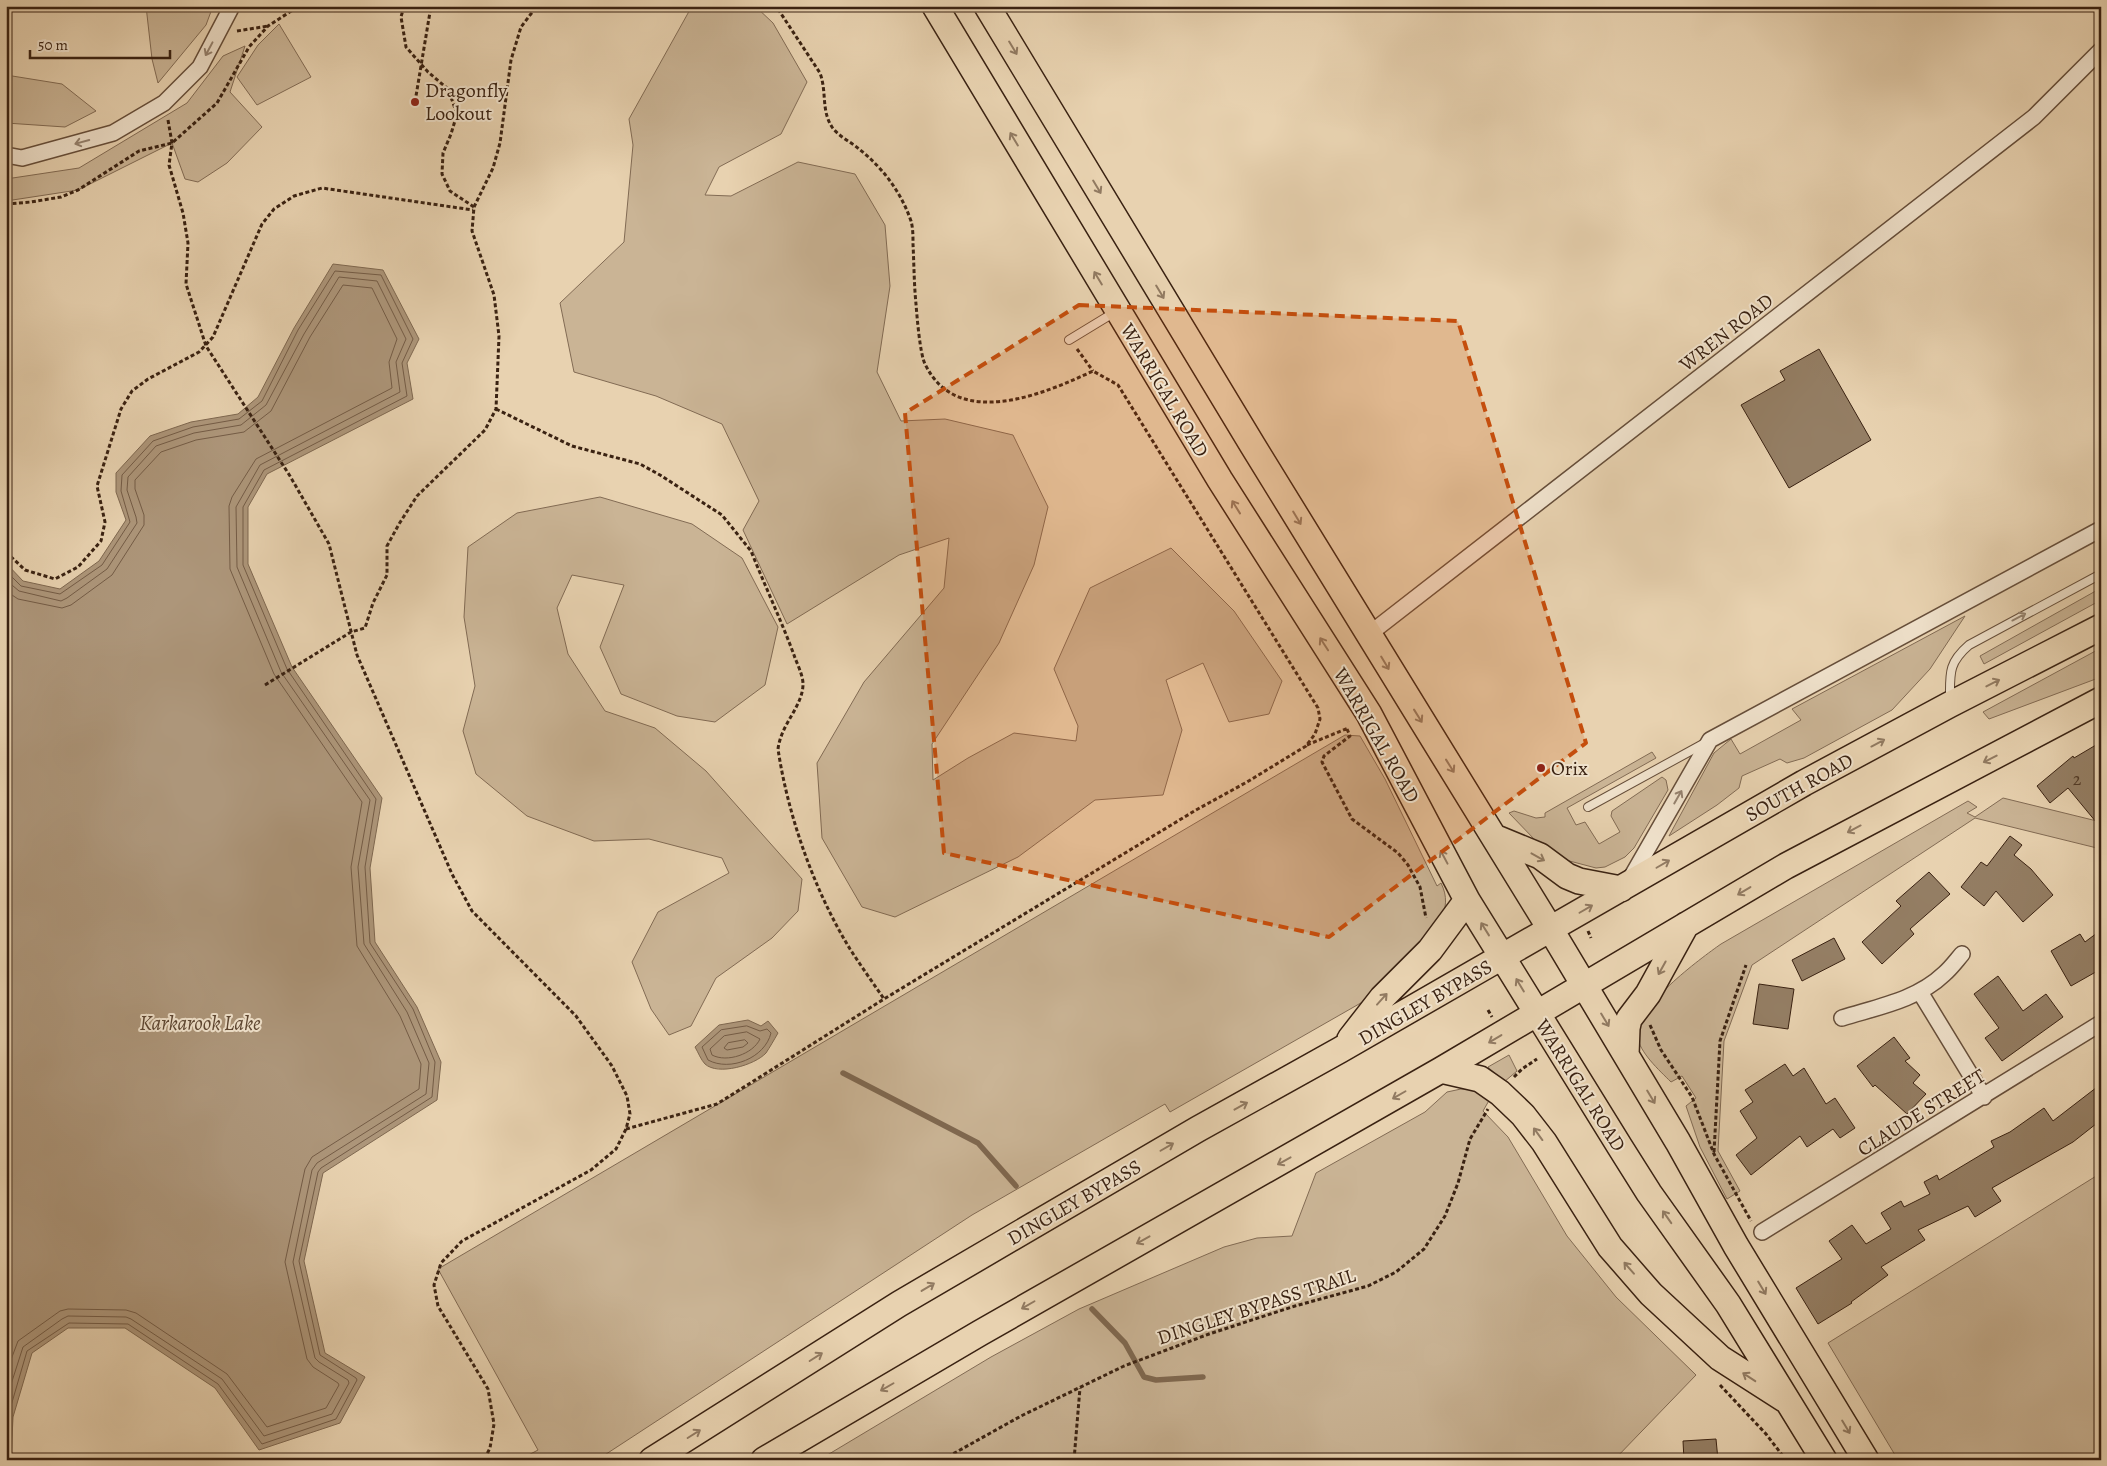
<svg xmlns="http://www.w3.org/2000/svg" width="2107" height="1466" font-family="Alegreya,serif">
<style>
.green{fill:#cab495;stroke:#826b54}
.water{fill:#ad967a;stroke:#7f6850}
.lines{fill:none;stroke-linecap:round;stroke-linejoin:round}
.shore{stroke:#745c46;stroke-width:1}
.stream{stroke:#7f6850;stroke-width:5.5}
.building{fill:#947e64;stroke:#3a2212}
.service-casing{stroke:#664e3a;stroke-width:10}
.minor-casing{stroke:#664e3a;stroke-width:18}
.trunk-casing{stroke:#3a2212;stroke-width:28}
.path{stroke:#3a2212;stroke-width:3;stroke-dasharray:4 2.5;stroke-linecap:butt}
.service{stroke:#f0e2cc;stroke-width:8}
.minor{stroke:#f0e2cc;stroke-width:15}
.trunk{stroke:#e8d2b0;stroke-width:25}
.path-bridge{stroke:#3a2212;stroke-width:3;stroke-dasharray:4 2.5;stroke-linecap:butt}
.oneway{stroke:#917a61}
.oneway2{stroke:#95826f}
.marked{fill:#c54e0d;fill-opacity:0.2;stroke:#c54e0d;stroke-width:4;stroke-dasharray:10 6;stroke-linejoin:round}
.poi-dot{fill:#8f2418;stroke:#f0e2cc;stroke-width:2}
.labels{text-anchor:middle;stroke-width:4;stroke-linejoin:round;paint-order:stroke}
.number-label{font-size:18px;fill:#503926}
.poi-label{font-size:20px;fill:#3a2212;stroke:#f0e2cc;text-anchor:start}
.street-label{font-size:20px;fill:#3a2212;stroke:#f0e2cc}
.water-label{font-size:21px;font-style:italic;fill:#5c4531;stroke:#f0e2cc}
</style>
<rect width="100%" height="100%" fill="#e8d2b0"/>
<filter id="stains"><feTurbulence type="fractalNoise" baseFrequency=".004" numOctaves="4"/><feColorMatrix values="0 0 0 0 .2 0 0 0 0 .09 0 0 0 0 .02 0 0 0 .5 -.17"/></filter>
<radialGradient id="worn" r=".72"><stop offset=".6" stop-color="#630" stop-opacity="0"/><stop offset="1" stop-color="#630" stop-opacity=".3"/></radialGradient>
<path class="green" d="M146 6H213L206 25 158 83 152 59Z
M692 6H755L773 23 807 82 781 134 719 167 705 195 731 196 798 162 855 174 885 225 890 286 877 372 901 421 945 419 1013 435 1048 507 1034 565 999 643 932 744 933 780 968 758 1014 733 1076 741 1078 726 1054 669 1090 588 1171 548 1234 611 1282 681 1269 714 1229 722 1203 663 1166 680 1182 730 1163 795 1095 800 1018 857 895 917 862 907 822 838 817 763 864 682 944 588 949 538 899 555 787 624 743 530 759 501 722 424 656 396 574 372 560 303 624 242 633 145 629 119Z
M279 24 311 77 257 105 237 77 258 45Z
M245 46 230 92 262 127 227 163 198 182 185 179 172 143 78 190 6 201V179L79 168 187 103 223 56Z
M6 75 62 84 96 111 65 127 6 123Z
M600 497 692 524 742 558 778 627 765 685 715 722 677 716 621 694 600 647 624 585 572 575 557 608 568 654 605 711 655 728 706 771 802 879 798 911 772 938 716 978 691 1026 669 1035 651 1009 632 962 658 912 729 873 722 858 649 839 594 841 527 816 476 774 463 731 475 686 464 617 468 547 517 513Z
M2101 588V600L1984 664 1980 656Z
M1965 616 1930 669 1892 710 1804 758 1787 763 1780 759 1742 776 1739 788 1717 805 1669 836 1714 753 1731 739 1740 754 1801 720 1792 709Z
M2101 648V677L1989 719 1983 712Z
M1345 735 1360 736 1385 779 1437 886 1441 883C1448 897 1446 907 1441 922L1373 996 1170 1112 1165 1104 972 1215 597 1460H519L538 1450 438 1269Z
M1652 752 1656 758 1567 808 1576 825 1585 822 1599 844 1620 832 1611 816 1612 811 1662 777 1666 780 1668 790 1634 848 1625 857 1605 867 1596 868 1562 859 1535 840 1509 813 1514 811 1536 818 1545 817V813Z
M2003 798 2101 822V849L1975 818 1752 965 1724 1041 1718 1151 1740 1191 1727 1199 1700 1147 1686 1106 1696 1098 1682 1076 1671 1082C1659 1070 1640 1053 1637 1036 1632 1009 1701 958 1721 944L1968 801 1977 807 1967 813 1975 817Z
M1509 1055 1517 1071 1504 1082 1488 1067Z
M1461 1089H1470L1491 1097 1483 1111 1508 1137 1567 1236 1616 1297 1696 1375 1614 1460H819L991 1357 1079 1309 1224 1247 1257 1238 1292 1236 1316 1173 1425 1112 1447 1092Z
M2101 1173V1460H1898L1828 1343Z"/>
<path class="water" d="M333 264 383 270 419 339 407 363 413 399 267 474 248 507V564L292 667 382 798 370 868 375 942 417 1007 441 1062 437 1100 323 1173 304 1261 325 1353 365 1377 340 1423 259 1450 215 1388 125 1328H68L32 1353 13 1417 11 1460H6V563L23 581 60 589 99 561 126 520 116 492V473L150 436 191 422 238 414 258 397 294 328Z
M748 1020 761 1026 768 1021 778 1033C774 1040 770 1047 766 1053 755 1065 718 1076 705 1064 701 1060 698 1052 695 1047L719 1025Z"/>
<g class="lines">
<path class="shore" d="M6 571 21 586 60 594 102 565 130 522 121 491 122 475 153 441 193 427 239 419 262 401 298 330 335 271 381 275 413 339 402 363 407 396 264 470 243 507V565L287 669 376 799 365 867 370 943 413 1009 435 1062 432 1097 321 1168 318 1172 299 1261 320 1355 356 1378 357 1380 336 1419 262 1444 218 1384 128 1324 69 1323 27 1351 8 1416 6 1456
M6 580 19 591 61 601 67 598 107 569 137 523 136 517 127 490 128 477 156 446 194 433 241 425 266 405 304 334 339 277 377 281 406 339 396 362 400 392 260 465 236 507 237 567 281 672 370 800 358 867 364 944 407 1012 429 1063 426 1094 317 1163 312 1170 293 1262 315 1358 319 1362 348 1380 349 1383 332 1414 264 1436 222 1379 131 1319 126 1317 68 1316 62 1319 23 1347 6 1400
M6 591 18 599 62 608 71 605 112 575 144 525V515L135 489V480L161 452 196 440 244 432 271 411 310 337 343 285 372 288 397 339 389 362 392 388 256 459 232 497 229 506 230 569 274 674 362 802 351 867 357 946 400 1016 421 1064 419 1089 312 1157 305 1169 285 1262 307 1359 313 1367 338 1383 339 1385 326 1408 267 1427 227 1374 136 1313 126 1310 68 1309 60 1311 18 1341 6 1373
M747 1026 760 1031 767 1029 771 1033C765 1058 730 1072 708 1060L702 1047 721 1030Z
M747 1032 760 1039C753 1054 727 1063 712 1055L710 1049 724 1036Z
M745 1040 748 1043 743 1047 727 1050 724 1048 728 1043Z"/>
<path class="stream" d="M843 1073 978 1143 1016 1186
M1092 1309 1125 1343 1144 1377 1156 1380 1203 1377"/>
</g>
<path class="building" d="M1819 349 1871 440 1789 488 1741 405 1785 380 1780 371Z
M2101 742V828L2068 788 2050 803 2037 786 2073 756 2074 758Z
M2010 836 2022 845 2014 855 2031 869 2053 895 2023 922 1996 891 1984 906 1961 887 1981 862 1987 866Z
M1929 872 1950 894 1910 929 1914 934 1882 964 1862 942 1901 906 1896 901Z
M2101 930V969L2071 986 2051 951 2080 934 2085 942Z
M1834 938 1845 959 1802 981 1792 960Z
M1998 976 2023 1011 2046 994 2063 1017 2002 1061 1985 1038 1999 1028 1974 994Z
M1759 984 1794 989 1788 1029 1753 1024Z
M1894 1037 1910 1058 1905 1061 1920 1075 1913 1083 1926 1094 1907 1114 1875 1085 1873 1087 1857 1066Z
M1785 1064 1793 1076 1804 1068 1826 1104 1835 1098 1855 1128 1840 1138 1833 1129 1807 1147 1800 1136 1751 1175 1736 1155 1757 1138 1740 1111 1753 1102 1745 1090Z
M2101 1084V1120L2073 1142 1992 1188 2001 1201 1975 1217 1968 1206 1918 1230 1925 1240 1881 1267 1888 1275 1851 1302 1852 1303 1818 1324 1796 1288 1842 1259 1829 1241 1852 1225 1866 1244 1891 1229 1881 1213 1901 1201 1904 1207 1930 1194 1924 1182 1937 1175 1939 1180 1994 1147 1991 1141 2010 1132 2044 1108 2053 1121Z
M1716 1439 1718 1460H1684L1683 1441Z"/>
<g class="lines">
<g class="service-casing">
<path id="service" d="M1069 340 1115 312
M1950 699C1950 674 1948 663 1969 645L2101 574
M1588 807 1705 743"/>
</g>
<g class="minor-casing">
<path id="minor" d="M6 155 22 158 113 133 164 103 200 67 232 6
M1368 635 2034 117 2101 50
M1629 881 1710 740 2101 529
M1920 992 1984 1097
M1842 1018C1877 1007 1917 1000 1944 974 1951 968 1956 961 1962 954
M1762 1232 2101 1023"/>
</g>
<g class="trunk-casing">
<path id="trunk" d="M935 6 1220 480 1369 714 1467 900 1620 1147 1649 1193 1728 1304 1824 1460
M987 6 1253 446 1551 930 1678 1142 1736 1246 1866 1460
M1494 837 1540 856 1567 876 1579 881 1621 889
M1350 1039 1382 998 1430 950 1467 900
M1626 1055 1627 1028 1629 1019 1648 994 1686 925
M1441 1070 1480 1079 1500 1093 1523 1115 1544 1142 1610 1247 1651 1294 1720 1358 1784 1399
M652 1460 899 1304 1198 1129 1340 1050 1804 783 1949 705 2101 627
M764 1460 980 1333 1441 1070 1786 866 2101 700"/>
</g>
<path class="path" d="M404 6 401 17 406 47 428 72 448 89 457 114 451 134 443 153 442 174 450 191 474 207
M237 31 268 26
M168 120 172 143 169 165 183 213 188 243 186 284 206 346 290 476 329 544 357 655 452 874 472 911 576 1016 612 1066 627 1096 630 1114 626 1129 616 1149 591 1170 462 1241 441 1263 434 1285 438 1306 488 1389 494 1424 490 1448 484 1460
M6 204 31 202 61 197 78 190 139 151 172 143 217 103 249 47 268 26 299 6
M1077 349 1093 371
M496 409 572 446 640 464 660 475 722 515 751 551C765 586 781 620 794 655 797 664 803 675 803 684 803 706 781 724 778 749 788 816 814 890 850 949 861 966 873 983 884 999
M6 552 25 570 55 579 78 567 101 541 105 522 97 486 121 409 132 391 148 379 199 352 213 337 262 224 274 209 294 196 322 188 473 210
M265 685 351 632 365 628 373 603 387 575V546L399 524 417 496 485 430 496 409 499 336 494 295 472 231 474 207 493 168 500 143 511 60 521 27 537 6
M1347 729 1350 736 1324 756 1322 762 1352 819 1398 853 1408 865 1420 887 1426 918
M1307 745 1348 728
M1588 931 1591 938
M1488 1010 1492 1017
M1650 1025 1661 1050 1692 1097 1714 1154 1751 1221
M1514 1077 1522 1069 1537 1059
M626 1129 717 1104 884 999 1196 810 1247 782 1306 746 1315 734 1320 719 1318 708 1118 385 1093 371C1044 394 957 431 925 364 920 354 917 317 916 304 914 284 914 264 913 244 913 236 913 228 911 221 901 192 883 168 859 149 851 142 838 136 832 127 821 110 827 92 820 73L776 6
M1714 1152 1720 1041 1746 965
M1720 1385 1766 1434 1786 1460
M2082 1455 2086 1460
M942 1460 1021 1416 1124 1366 1209 1334 1295 1306 1368 1286 1396 1272 1424 1249 1445 1216 1458 1183 1470 1139 1488 1109
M1074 1460 1080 1388"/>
<use href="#service" class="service"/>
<use href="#minor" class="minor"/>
<use href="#trunk" class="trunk"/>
<path class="path-bridge" d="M415 102 431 6"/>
</g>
<defs><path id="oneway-shaft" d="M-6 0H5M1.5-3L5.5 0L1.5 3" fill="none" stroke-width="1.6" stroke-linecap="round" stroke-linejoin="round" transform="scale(1.25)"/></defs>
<g class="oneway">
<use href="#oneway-shaft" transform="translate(1013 48) rotate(59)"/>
<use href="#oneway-shaft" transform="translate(1014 139) rotate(-121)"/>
<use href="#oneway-shaft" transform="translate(1097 187) rotate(59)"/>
<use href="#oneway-shaft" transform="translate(1098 278) rotate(-121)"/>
<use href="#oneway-shaft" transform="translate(1160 292) rotate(59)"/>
<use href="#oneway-shaft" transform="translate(1236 507) rotate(-122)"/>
<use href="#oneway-shaft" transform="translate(1297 518) rotate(59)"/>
<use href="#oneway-shaft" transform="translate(1324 644) rotate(-123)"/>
<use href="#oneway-shaft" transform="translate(1385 663) rotate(59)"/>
<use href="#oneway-shaft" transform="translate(1993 683) rotate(-27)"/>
<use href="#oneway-shaft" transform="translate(1418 716) rotate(58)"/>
<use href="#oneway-shaft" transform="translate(1878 743) rotate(-28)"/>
<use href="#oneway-shaft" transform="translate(1990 759) rotate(153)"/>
<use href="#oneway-shaft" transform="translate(1450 766) rotate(58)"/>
<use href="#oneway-shaft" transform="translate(1854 829) rotate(152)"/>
<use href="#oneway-shaft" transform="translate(1444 857) rotate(-118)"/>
<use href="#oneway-shaft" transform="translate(1538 857) rotate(29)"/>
<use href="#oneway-shaft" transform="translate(1663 864) rotate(-30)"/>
<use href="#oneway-shaft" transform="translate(1744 891) rotate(149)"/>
<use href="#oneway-shaft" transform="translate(1586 909) rotate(-30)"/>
<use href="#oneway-shaft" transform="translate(1485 929) rotate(-122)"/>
<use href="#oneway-shaft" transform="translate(1662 968) rotate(119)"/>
<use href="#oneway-shaft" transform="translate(1520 985) rotate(-121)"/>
<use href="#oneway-shaft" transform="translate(1382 999) rotate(-48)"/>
<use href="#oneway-shaft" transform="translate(1605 1020) rotate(59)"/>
<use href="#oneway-shaft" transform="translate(1495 1039) rotate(149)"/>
<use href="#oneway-shaft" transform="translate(1399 1095) rotate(150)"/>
<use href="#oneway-shaft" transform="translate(1651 1097) rotate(59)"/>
<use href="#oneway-shaft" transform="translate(1241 1106) rotate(-29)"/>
<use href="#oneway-shaft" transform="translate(1538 1134) rotate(-126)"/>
<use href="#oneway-shaft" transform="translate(1167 1147) rotate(-30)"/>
<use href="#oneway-shaft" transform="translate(1284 1161) rotate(151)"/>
<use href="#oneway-shaft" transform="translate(1667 1217) rotate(-125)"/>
<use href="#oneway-shaft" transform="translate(1143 1240) rotate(151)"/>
<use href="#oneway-shaft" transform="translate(1629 1268) rotate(-131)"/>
<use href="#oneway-shaft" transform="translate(928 1287) rotate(-31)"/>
<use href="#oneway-shaft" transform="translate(1762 1288) rotate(59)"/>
<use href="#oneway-shaft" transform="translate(1028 1305) rotate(150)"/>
<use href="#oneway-shaft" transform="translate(816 1357) rotate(-32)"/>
<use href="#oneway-shaft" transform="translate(1749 1377) rotate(-147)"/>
<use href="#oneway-shaft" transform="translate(887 1387) rotate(150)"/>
<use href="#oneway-shaft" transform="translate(1846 1427) rotate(59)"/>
<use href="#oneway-shaft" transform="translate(694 1434) rotate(-32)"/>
</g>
<g class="oneway2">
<use href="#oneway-shaft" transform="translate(209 49) rotate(118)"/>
<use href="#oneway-shaft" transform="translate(82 142) rotate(165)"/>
<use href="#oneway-shaft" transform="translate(2019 617) rotate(-28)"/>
<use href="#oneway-shaft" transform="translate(1678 797) rotate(-60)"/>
</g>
<path class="marked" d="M1079 305 1458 321 1586 743 1329 937 944 853 905 413Z"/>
<g class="poi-dot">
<circle cx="415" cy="102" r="5"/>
<circle cx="1541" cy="768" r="5"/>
</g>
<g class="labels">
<g class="number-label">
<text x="2077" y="785">2</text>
</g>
<g class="poi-label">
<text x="425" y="97">Dragonfly<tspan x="425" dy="23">Lookout</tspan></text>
<text x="1551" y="775">Orix</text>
</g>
<g class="street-label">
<text transform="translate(1726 332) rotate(-38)" y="7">WREN ROAD</text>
<text transform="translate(1165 390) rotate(59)" y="7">WARRIGAL ROAD</text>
<text transform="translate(1377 735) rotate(60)" y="7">WARRIGAL ROAD</text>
<text transform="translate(1799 787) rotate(-29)" y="7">SOUTH ROAD</text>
<text transform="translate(1425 1002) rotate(-30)" y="7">DINGLEY BYPASS</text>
<text transform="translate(1581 1085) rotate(58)" y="7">WARRIGAL ROAD</text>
<text transform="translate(1921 1112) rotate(-32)" y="7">CLAUDE STREET</text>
<text transform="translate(1074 1202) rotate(-30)" y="7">DINGLEY BYPASS</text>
<text transform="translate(1256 1306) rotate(-18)" y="7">DINGLEY BYPASS TRAIL</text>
</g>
<g class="water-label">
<text x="200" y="1030">Karkarook Lake</text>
</g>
</g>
<rect width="2107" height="1466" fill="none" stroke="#e8d2b0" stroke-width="25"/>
<rect x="8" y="8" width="2092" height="1451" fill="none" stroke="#3a2212" stroke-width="2.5"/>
<rect x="12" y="12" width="2082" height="1441" fill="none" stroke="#3a2212"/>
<path d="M30 50v8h140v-8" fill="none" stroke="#3a2212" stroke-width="2.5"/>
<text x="38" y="50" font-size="15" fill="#3a2212" stroke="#f0e2cc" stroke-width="4" paint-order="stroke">50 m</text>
<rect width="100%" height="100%" filter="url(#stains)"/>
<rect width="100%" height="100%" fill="url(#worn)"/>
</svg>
